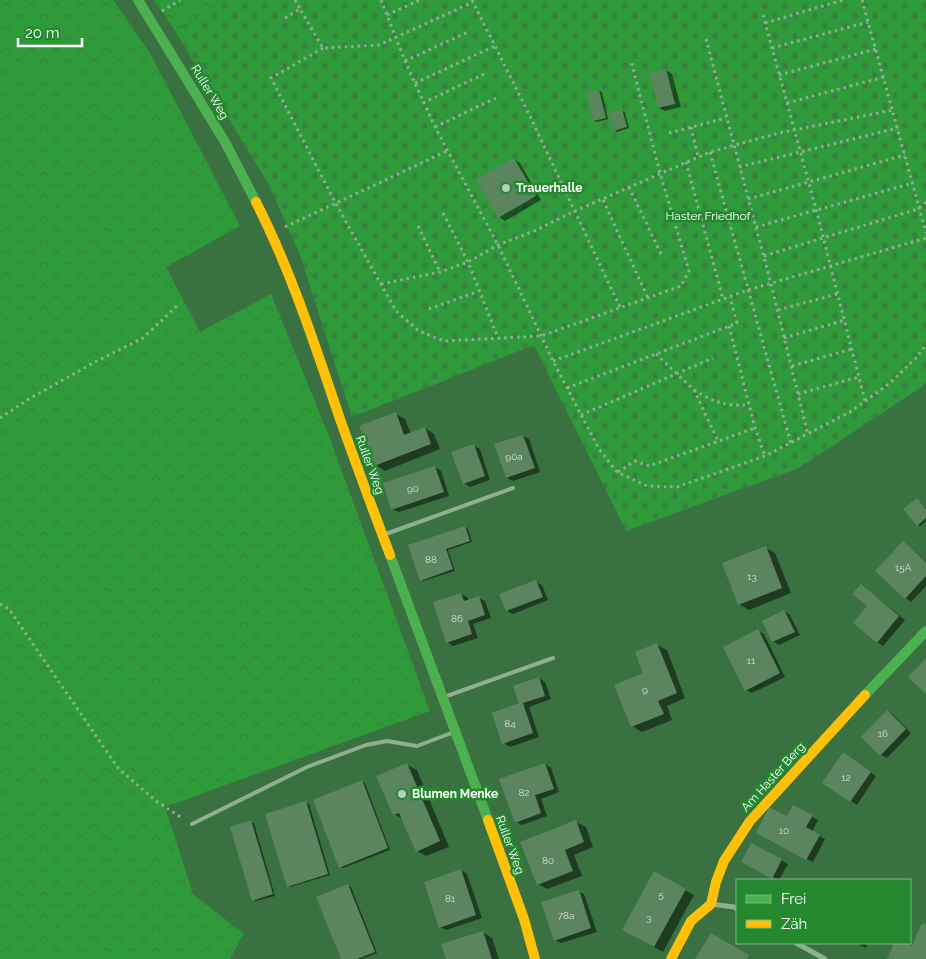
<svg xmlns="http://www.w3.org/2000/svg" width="926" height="959" font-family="Raleway,sans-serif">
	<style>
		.forest { fill: url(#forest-crowns) }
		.cemetery { fill: url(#cemetery-stones) }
		.shadow { fill: #0007 }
		.building { fill: #5b855f }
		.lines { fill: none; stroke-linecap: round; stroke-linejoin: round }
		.path { stroke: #8eb091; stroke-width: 3; stroke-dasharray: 2.5 4; stroke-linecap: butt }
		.lane { stroke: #8eb091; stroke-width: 4 }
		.street { stroke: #8eb091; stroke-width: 5 }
		.fast { stroke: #4caf50; stroke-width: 10 }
		.slow { stroke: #ffc107; stroke-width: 10 }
		.poi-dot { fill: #bacdbc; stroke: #23882e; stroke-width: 2 }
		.labels { text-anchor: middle; stroke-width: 5; stroke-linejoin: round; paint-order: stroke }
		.number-label { font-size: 10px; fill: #d6e0d7 }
		.street-label { font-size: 12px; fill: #fff; stroke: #23882e }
		.poi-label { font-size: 12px; font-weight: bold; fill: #fff; stroke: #23882e; text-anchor: start }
		.park-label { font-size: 12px; fill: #fdfffd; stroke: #23882e }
	</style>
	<defs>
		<pattern id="forest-crowns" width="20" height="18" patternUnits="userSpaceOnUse" patternTransform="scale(1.25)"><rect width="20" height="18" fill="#2f9a39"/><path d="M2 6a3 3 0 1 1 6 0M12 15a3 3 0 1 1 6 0" fill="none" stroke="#397f40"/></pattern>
		<pattern id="cemetery-stones" width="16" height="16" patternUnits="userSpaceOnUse" patternTransform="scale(1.25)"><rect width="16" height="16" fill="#2f9a39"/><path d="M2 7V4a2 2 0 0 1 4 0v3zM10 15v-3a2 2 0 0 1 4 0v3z" fill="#397f40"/></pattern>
	</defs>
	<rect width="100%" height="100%" fill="#3a7140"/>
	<path class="forest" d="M 0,0 L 113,0 L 150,53 L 240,226 L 166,267 L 200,332 L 271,294 L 327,431 L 430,711 L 165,807 L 193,894 L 244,934 L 230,959 L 0,959 Z
		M 154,0 L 224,0 L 175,31 Z"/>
	<path class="cemetery" d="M 224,0 L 926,0 L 926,384 L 799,468 L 626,531 L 534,345 L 352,417 L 300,255 L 269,185 L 175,31 Z"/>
	<path class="shadow" d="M 666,70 L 672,74 L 681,107 L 665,111 L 659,108 Z
		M 599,91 L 602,92 L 608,119 L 597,122 L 594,121 Z
		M 622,111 L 625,112 L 629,128 L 617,132 L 614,130 Z
		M 514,159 L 520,163 L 541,200 L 505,221 L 499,217 Z
		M 396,414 L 405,419 L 411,434 L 425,428 L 434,434 L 440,449 L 385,471 L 375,465 Z
		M 523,436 L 529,439 L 540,472 L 513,481 L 507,478 Z
		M 474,446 L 480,449 L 490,480 L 470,487 L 464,483 Z
		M 435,467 L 441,471 L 449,496 L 399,512 L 392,509 Z
		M 917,499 L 926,508 L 926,521 L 920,526 L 917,525 Z
		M 465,527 L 468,529 L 472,542 L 448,550 L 455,571 L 423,581 L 421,580 L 410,546 Z
		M 904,543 L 926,561 L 926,586 L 911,602 L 905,598 Z
		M 766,548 L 775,553 L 791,593 L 749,610 L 739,604 Z
		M 536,582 L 542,585 L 548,600 L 513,614 L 507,611 Z
		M 861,585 L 905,620 L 883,646 L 877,642 L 869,606 Z
		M 461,594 L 467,597 L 469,601 L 479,598 L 485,601 L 491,618 L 473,624 L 478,638 L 453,646 L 447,642 Z
		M 784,611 L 790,615 L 800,635 L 779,645 L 773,641 L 764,621 Z
		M 758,631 L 764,634 L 785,677 L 752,693 L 746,690 Z
		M 657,645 L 667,650 L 685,698 L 667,706 L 672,720 L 642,732 L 632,726 L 645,674 Z
		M 539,678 L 545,682 L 551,699 L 529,707 L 539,737 L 510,747 L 504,743 L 520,704 Z
		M 887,711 L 893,715 L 911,733 L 887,758 L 881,755 Z
		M 849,758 L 876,776 L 857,805 L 824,783 Z
		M 545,764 L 551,768 L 559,792 L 541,799 L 547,816 L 522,825 L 516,822 Z
		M 407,765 L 417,770 L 449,847 L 426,856 L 417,851 L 404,820 L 394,814 Z
		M 362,782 L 365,783 L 390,850 L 343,868 L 340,867 Z
		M 306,803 L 309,804 L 330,875 L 290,887 L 288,886 Z
		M 793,806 L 818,820 L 812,832 L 825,839 L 813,862 L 757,832 L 787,818 Z
		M 251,822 L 254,823 L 275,896 L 256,901 L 253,900 Z
		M 576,822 L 586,827 L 593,847 L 574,855 L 582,876 L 547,889 L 538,884 Z
		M 751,844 L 788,864 L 779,880 L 742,861 Z
		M 461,870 L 467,874 L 482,918 L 446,930 L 440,927 Z
		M 654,873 L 694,895 L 663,952 L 623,930 Z
		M 348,886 L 351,887 L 377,953 L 362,959 L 342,959 Z
		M 578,891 L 584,894 L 597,932 L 561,943 L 555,940 Z
		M 482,932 L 492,938 L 499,959 L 447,959 Z
		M 856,943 L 868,943 L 866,948 Z"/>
	<path class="building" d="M 666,69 L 675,104 L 658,108 L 649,73 Z
		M 599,90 L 606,118 L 593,121 L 586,93 Z
		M 622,109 L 627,127 L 613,131 L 608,113 Z
		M 514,158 L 536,196 L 498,218 L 476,179 Z
		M 396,412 L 404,435 L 425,427 L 431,444 L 374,466 L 359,426 Z
		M 523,435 L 535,468 L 506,478 L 494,444 Z
		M 474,444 L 485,476 L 463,484 L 451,452 Z
		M 435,466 L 444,492 L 391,510 L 383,483 Z
		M 917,498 L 926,509 L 926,518 L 917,526 L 903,509 Z
		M 465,526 L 470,541 L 446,549 L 453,569 L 420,581 L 408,545 Z
		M 903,541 L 926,562 L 926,576 L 905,599 L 875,571 Z
		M 766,546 L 782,588 L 738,605 L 722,563 Z
		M 536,580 L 543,597 L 506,611 L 499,594 Z
		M 861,584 L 899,616 L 877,643 L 853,623 L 867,606 L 852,594 Z
		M 461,593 L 464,601 L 479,596 L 485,615 L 468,621 L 472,634 L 446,643 L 433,602 Z
		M 784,610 L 795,632 L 772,642 L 762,621 Z
		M 758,629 L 780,673 L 745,691 L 723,647 Z
		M 657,643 L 677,693 L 658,701 L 664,714 L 631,727 L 614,685 L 643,673 L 635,652 Z
		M 926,658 L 926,694 L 908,677 Z
		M 539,677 L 545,696 L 523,703 L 533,733 L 502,744 L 492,713 L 519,703 L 513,686 Z
		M 887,710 L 906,729 L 880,756 L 861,737 Z
		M 843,752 L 871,772 L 850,802 L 822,783 Z
		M 407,763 L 440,841 L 416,852 L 399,813 L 393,815 L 376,776 Z
		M 545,763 L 554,789 L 535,795 L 541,813 L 515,823 L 499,779 Z
		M 362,780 L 388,848 L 339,868 L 313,800 Z
		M 306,801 L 328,874 L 287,887 L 265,814 Z
		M 793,805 L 813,815 L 806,827 L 820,835 L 806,860 L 756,833 L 769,807 L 787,816 Z
		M 251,820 L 273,894 L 252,901 L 230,827 Z
		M 576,820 L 584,842 L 565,850 L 573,871 L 537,885 L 520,842 Z
		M 751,843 L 782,859 L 772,879 L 741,862 Z
		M 461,869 L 476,915 L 439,928 L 424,882 Z
		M 654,871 L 686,889 L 654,947 L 622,930 Z
		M 348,884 L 375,952 L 357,959 L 341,959 L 316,897 Z
		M 579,890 L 591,928 L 554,941 L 541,902 Z
		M 922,923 L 926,925 L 926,959 L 887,959 L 894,943 L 905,943 L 912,946 Z
		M 483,931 L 492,959 L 446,959 L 441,944 Z
		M 711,933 L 749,955 L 747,959 L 695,959 Z"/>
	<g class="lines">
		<path class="path" d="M 295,0 L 300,9
			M 381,0 L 405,61 L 435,127 L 498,245 L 553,361 L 599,449 L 617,472 L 647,486 L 677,487 L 765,456 L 850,412 L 890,383 L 916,358 L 926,345
			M 472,0 L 527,110 L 620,307
			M 862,0 L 926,233
			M 162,11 L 180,0
			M 387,15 L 420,0
			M 763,15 L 816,209 L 865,401
			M 285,18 L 300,9 L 323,48 L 379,45 L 473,2
			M 765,23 L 843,0
			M 706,39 L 771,284 L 808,435
			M 323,48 L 271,78 L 336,204 L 396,311 L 419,331 L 444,341 L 541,336 L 681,286 L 689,271 L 660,173 L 631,61
			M 772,48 L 868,22
			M 405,61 L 468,32
			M 779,75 L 876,49
			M 415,83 L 495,46
			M 423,103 L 484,74
			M 787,103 L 884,77
			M 435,127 L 498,97
			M 691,127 L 698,157
			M 669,133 L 726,118
			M 710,152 L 791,444
			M 686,162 L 723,299
			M 739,167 L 898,128
			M 629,187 L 661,254
			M 748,199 L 905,155
			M 603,200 L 648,298
			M 443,213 L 468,262 L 498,338
			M 418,226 L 440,272
			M 285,227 L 447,151
			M 756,227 L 913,183
			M 764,256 L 918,209 L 926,202
			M 381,284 L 440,272 L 468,262 L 498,245 L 534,231 L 575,211 L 710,152 L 779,133 L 893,110
			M 429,309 L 479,291
			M 778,310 L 837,294
			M 729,326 L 755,428 L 765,456
			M 784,338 L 845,320
			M 656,354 L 694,390 L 718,441
			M 553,361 L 748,290 L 926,238
			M 792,366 L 852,349
			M 567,388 L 737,323 L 730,297
			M 694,390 C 716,403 724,406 749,405
			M 798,394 L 859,377
			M 581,415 L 713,358
			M 0,418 L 29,399 L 95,362 L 143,338 L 180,303
			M 618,472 L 635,461 L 649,466 L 755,428
			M 0,604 L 9,609 L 118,768 L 156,801 L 182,818"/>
		<path class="lane" d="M 383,535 L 513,488
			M 444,697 L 553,658
			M 192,824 L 307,767 L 366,745 L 387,741 L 417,746 L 454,732"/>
		<path class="street" d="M 711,904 L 734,907 L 737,909
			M 796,943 L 825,959"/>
		<path class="fast" d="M 138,0 L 225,142 L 256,202
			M 390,555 L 488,820
			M 865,695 L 926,631"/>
		<path class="slow" d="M 256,202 C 291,271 315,345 340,419 C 356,464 373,510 390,555
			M 488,820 L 524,919 L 535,959
			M 671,959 L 691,921 L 711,904 L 716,882 L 724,861 L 750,821 L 865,695"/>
	</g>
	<g class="poi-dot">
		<circle cx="506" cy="188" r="5"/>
		<circle cx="402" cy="794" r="5"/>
	</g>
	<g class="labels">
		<g class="number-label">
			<text x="514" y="460">90a</text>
			<text x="413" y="492">90</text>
			<text x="431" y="563">88</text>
			<text x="903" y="571">15A</text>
			<text x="752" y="580">13</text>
			<text x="457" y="622">86</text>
			<text x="751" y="664">11</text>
			<text x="645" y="693">9</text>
			<text x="510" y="727">84</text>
			<text x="883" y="737">16</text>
			<text x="846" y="781">12</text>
			<text x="524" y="796">82</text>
			<text x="784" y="834">10</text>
			<text x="548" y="864">80</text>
			<text x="661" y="898">5</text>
			<text x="450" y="902">81</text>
			<text x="566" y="919">78a</text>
			<text x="649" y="921">3</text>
		</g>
		<g class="street-label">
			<text transform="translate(210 92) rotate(59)" y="4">Ruller Weg</text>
			<text transform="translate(370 465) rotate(70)" y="4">Ruller Weg</text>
			<text transform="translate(773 777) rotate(-48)" y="4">Am Haster Berg</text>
			<text transform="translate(510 845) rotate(70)" y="4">Ruller Weg</text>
		</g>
		<g class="poi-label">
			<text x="516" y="192">Trauerhalle</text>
			<text x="412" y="798">Blumen Menke</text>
		</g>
		<g class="park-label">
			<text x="708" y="220">Haster Friedhof</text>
		</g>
	</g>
	<rect x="736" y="879" width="175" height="65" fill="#23882e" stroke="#7bb882"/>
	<rect x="746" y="895" width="25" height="8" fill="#4caf50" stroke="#7bb882"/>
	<text x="781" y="904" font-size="15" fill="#ffffff">Frei</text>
	<rect x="746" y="920" width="25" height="8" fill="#ffc107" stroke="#7bb882"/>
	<text x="781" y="929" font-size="15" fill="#ffffff">Zäh</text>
	<path d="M18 38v8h64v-8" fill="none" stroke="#ffffff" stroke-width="2.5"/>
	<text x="25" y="38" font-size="15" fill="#ffffff" stroke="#23882e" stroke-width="4" paint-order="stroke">20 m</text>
</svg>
